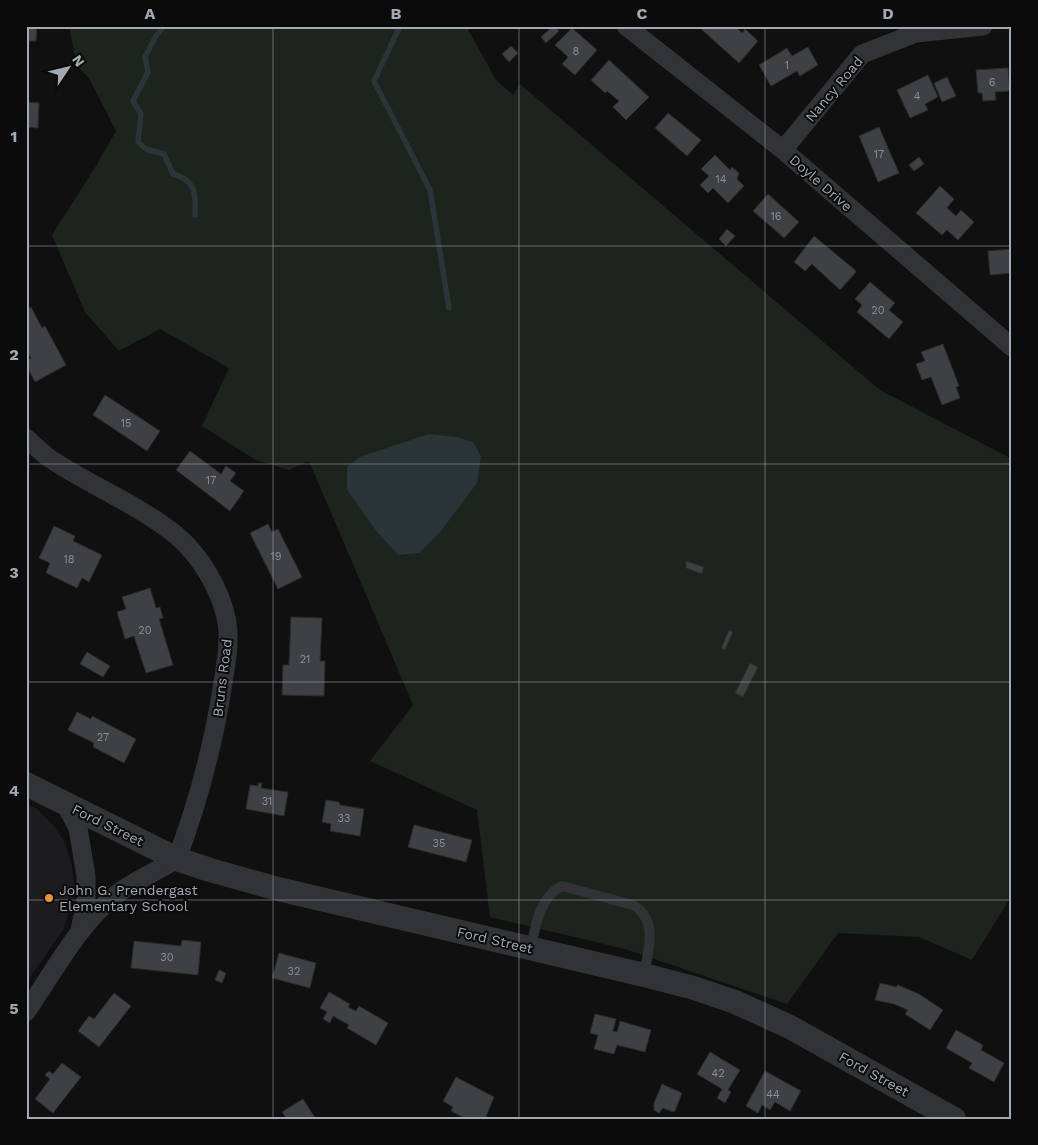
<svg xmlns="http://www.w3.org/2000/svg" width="1038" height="1145" font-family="'Work Sans',sans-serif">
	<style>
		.built { fill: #1c1c1e }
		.green { fill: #1d241d }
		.water { fill: #2a3439 }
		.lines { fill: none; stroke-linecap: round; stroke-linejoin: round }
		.stream { stroke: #2a3439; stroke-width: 5.5 }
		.building { fill: #3f4044; stroke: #2a2b2d }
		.service { stroke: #313336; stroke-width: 10 }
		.minor { stroke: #313336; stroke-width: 19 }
		.tertiary { stroke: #313336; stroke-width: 24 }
		.grid { fill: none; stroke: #a2a9b2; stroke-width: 1; stroke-opacity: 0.55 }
		.poi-dot { fill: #ea9230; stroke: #0b0b0c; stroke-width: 2 }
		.labels { text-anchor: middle; stroke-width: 4; stroke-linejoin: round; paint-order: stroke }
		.number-label { font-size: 11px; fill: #898f96 }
		.street-label { font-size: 14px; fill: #a2a9b2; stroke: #0b0b0c }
		.poi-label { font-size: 14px; fill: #a2a9b2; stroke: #0b0b0c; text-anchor: start }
		.neatline { fill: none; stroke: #a2a9b2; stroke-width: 2 }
		.grid-label { font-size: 16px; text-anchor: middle; font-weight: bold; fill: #a2a9b2 }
	</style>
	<rect width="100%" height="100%" fill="#101011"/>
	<path class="built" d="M 26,803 L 37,809 L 54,826 L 64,841 L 72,865 L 74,887 L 70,909 L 63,930 L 26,983 Z"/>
	<path class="green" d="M 69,26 L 466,26 L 496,80 L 513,95 L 520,84 L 880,390 L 1012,459 L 1012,895 L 972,960 L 919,937 L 838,933 L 787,1004 L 625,949 L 490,917 L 477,810 L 370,761 L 413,705 L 309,461 L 289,470 L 256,460 L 202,426 L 229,368 L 160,329 L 119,351 L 85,312 L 52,235 L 96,166 L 116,131 L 89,78 L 77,66 Z"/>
	<path class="water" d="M 429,434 L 456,437 L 473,442 L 481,456 L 477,483 L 441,531 L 419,553 L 398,555 L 378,533 L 347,490 L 347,467 L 360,457 Z"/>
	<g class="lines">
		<path class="stream" d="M 164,26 L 156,36 L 145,57 L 148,72 L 133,101 L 141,114 L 138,142 L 146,149 L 164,154 L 173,174 C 196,180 196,195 195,215
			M 400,26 L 374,81 L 430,190 L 449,308"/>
	</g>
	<path class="building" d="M 26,26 L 37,26 L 36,41 L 26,41 Z
		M 553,26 L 555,26 L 559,31 L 546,43 L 541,37 Z
		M 701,26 L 735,26 L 742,33 L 745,29 L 758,41 L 739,63 L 700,28 Z
		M 572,28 L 597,50 L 575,75 L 562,64 L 568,57 L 555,45 Z
		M 511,46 L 518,53 L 509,62 L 502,54 Z
		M 808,47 L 818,65 L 800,76 L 797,71 L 771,86 L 759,65 L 787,48 L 792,56 Z
		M 609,60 L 649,97 L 626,120 L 613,107 L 619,101 L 607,91 L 605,93 L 591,80 Z
		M 1008,68 L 1010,91 L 995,92 L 996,100 L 983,101 L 982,93 L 978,93 L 976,70 Z
		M 928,75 L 938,97 L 925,104 L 928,110 L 910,118 L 897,90 Z
		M 947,77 L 956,96 L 942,102 L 934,83 Z
		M 26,102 L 39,103 L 38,128 L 26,127 Z
		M 668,113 L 701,140 L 687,156 L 655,128 Z
		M 879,127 L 899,173 L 878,182 L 859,136 Z
		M 715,155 L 730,170 L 732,167 L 739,173 L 737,179 L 744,186 L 728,203 L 713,188 L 708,193 L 700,185 L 709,176 L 701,169 Z
		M 919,157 L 924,164 L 914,171 L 909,165 Z
		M 940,186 L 954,199 L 947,208 L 956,216 L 961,210 L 974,222 L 958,240 L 947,230 L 942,235 L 916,213 Z
		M 768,194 L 799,222 L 784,238 L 753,211 Z
		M 727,229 L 735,236 L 726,246 L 719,239 Z
		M 814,236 L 855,270 L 856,272 L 840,290 L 812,264 L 805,271 L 794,262 Z
		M 1012,249 L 1012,273 L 990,275 L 988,251 Z
		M 870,282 L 895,303 L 889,310 L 903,322 L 889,339 L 857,312 L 862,305 L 855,299 Z
		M 31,307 L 42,328 L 45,326 L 66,365 L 35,382 L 26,365 L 26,360 L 31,358 L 26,350 L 26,310 Z
		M 943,344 L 959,386 L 956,387 L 960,398 L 942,405 L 931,377 L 922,380 L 916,364 L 925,361 L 921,352 Z
		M 105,395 L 160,431 L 147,451 L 93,415 Z
		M 190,451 L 221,474 L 226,466 L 236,473 L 230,481 L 244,491 L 230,511 L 176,470 Z
		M 268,524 L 272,532 L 278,529 L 302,577 L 278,589 L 250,533 Z
		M 54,526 L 75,536 L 73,541 L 102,555 L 89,582 L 82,578 L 77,588 L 46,573 L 50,563 L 39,558 Z
		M 686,561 L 704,567 L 702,574 L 686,568 Z
		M 150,588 L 156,608 L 160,607 L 163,618 L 159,619 L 173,665 L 146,673 L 134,636 L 125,639 L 117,612 L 126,609 L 122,597 Z
		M 291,617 L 322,618 L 320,661 L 325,661 L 324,696 L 282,695 L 283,665 L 289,665 Z
		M 729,630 L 733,632 L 725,650 L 722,649 L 722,646 Z
		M 87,652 L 110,666 L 103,677 L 80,664 Z
		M 750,663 L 758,667 L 743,697 L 735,693 Z
		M 77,712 L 91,719 L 92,716 L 136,739 L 124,763 L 93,747 L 94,743 L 68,730 Z
		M 258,783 L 262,783 L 261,788 L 288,792 L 284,816 L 246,809 L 250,785 L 258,786 Z
		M 326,800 L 339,802 L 340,805 L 364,809 L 360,836 L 330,831 L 331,824 L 322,822 Z
		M 414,825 L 472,840 L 466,862 L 408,847 Z
		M 182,940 L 201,942 L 198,975 L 131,968 L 134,941 L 181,946 Z
		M 279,953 L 316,963 L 310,988 L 272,978 Z
		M 219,970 L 226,973 L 222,983 L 215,980 Z
		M 880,983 L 896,987 L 898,985 L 919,994 L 943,1010 L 930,1030 L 905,1014 L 908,1010 L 894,1004 L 875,1000 Z
		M 329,992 L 350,1004 L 348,1007 L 356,1011 L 359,1006 L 388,1023 L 376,1045 L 347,1028 L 349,1025 L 333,1016 L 330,1023 L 323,1019 L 327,1012 L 320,1008 Z
		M 114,993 L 131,1006 L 99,1047 L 78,1031 L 89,1016 L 94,1019 Z
		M 595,1014 L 616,1019 L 613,1031 L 617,1032 L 620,1021 L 651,1030 L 645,1052 L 617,1045 L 614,1054 L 594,1049 L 598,1035 L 590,1033 Z
		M 956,1030 L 983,1045 L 981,1050 L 1004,1063 L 994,1082 L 969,1068 L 972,1063 L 946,1048 Z
		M 710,1052 L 740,1070 L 728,1090 L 731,1092 L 725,1103 L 717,1098 L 722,1089 L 697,1074 Z
		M 62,1063 L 81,1077 L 53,1113 L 35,1099 L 50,1079 L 45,1075 L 49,1071 L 53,1074 Z
		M 765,1071 L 801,1091 L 790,1111 L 775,1102 L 770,1110 L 762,1105 L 758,1113 L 746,1106 Z
		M 456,1077 L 494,1097 L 485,1119 L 466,1119 L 451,1111 L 453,1107 L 443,1101 Z
		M 662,1084 L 682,1093 L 675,1111 L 673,1112 L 663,1108 L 659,1113 L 654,1110 L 654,1103 Z
		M 303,1099 L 316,1119 L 287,1119 L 282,1112 Z"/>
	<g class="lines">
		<path class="service" d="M 531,948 C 535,927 540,896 562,886 L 633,905 C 659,920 648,950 644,975"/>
		<path class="minor" d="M 626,26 L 783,150 L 1012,347
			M 783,150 L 862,54 L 916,33 L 983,26
			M 26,438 C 34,445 41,452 49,458 C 89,485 139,505 176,535 C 201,556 221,590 227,622 C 230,642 226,663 223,683 C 214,742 198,802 177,859 C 158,871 135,880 117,894 C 78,924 54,972 26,1012
			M 66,805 L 78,828 L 86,876 L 86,902 L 80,930"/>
		<path class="tertiary" d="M 26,784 L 177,859 L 210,870 L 278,889 L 644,975 L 694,988 L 735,1002 L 790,1027 L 954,1119"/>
	</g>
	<path class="grid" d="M 273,26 L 273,1119M 519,26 L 519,1119M 765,26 L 765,1119M 26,246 L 1012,246M 26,464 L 1012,464M 26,682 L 1012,682M 26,900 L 1012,900"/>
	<circle class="poi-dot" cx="49" cy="898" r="5"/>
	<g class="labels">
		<g class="number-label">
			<text x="576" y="55">8</text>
			<text x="787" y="69">1</text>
			<text x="992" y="86">6</text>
			<text x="917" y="100">4</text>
			<text x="879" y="158">17</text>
			<text x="721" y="183">14</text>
			<text x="776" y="220">16</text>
			<text x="878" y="314">20</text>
			<text x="126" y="427">15</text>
			<text x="211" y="484">17</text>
			<text x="276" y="560">19</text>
			<text x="69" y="563">18</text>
			<text x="145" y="634">20</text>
			<text x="305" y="663">21</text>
			<text x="103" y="741">27</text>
			<text x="267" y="805">31</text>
			<text x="344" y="822">33</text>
			<text x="439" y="847">35</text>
			<text x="167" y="961">30</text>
			<text x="294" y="975">32</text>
			<text x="718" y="1077">42</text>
			<text x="773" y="1098">44</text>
		</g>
		<g class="street-label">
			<text transform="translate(834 89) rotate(-50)" y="5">Nancy Road</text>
			<text transform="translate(821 183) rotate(41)" y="5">Doyle Drive</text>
			<text transform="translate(222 678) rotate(-83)" y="5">Bruns Road</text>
			<text transform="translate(108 825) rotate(26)" y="5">Ford Street</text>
			<text transform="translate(495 940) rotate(13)" y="5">Ford Street</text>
			<text transform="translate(874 1074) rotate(29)" y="5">Ford Street</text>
		</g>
		<g class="poi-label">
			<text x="59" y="895">John G. Prendergast<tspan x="59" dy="16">Elementary School</tspan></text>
		</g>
	</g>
	<rect width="1038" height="1145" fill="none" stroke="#0b0b0c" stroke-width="55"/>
	<g transform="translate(68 68) rotate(55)" stroke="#0b0b0c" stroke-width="4" paint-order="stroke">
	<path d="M0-4L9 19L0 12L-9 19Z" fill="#a2a9b2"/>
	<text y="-8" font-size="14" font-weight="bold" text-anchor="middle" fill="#a2a9b2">N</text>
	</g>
	<rect x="28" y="28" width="982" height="1090" class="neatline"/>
	<g class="grid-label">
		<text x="150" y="19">A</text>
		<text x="396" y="19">B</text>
		<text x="642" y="19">C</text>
		<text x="888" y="19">D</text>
		<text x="14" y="142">1</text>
		<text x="14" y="360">2</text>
		<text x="14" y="578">3</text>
		<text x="14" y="796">4</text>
		<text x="14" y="1014">5</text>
	</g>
</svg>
